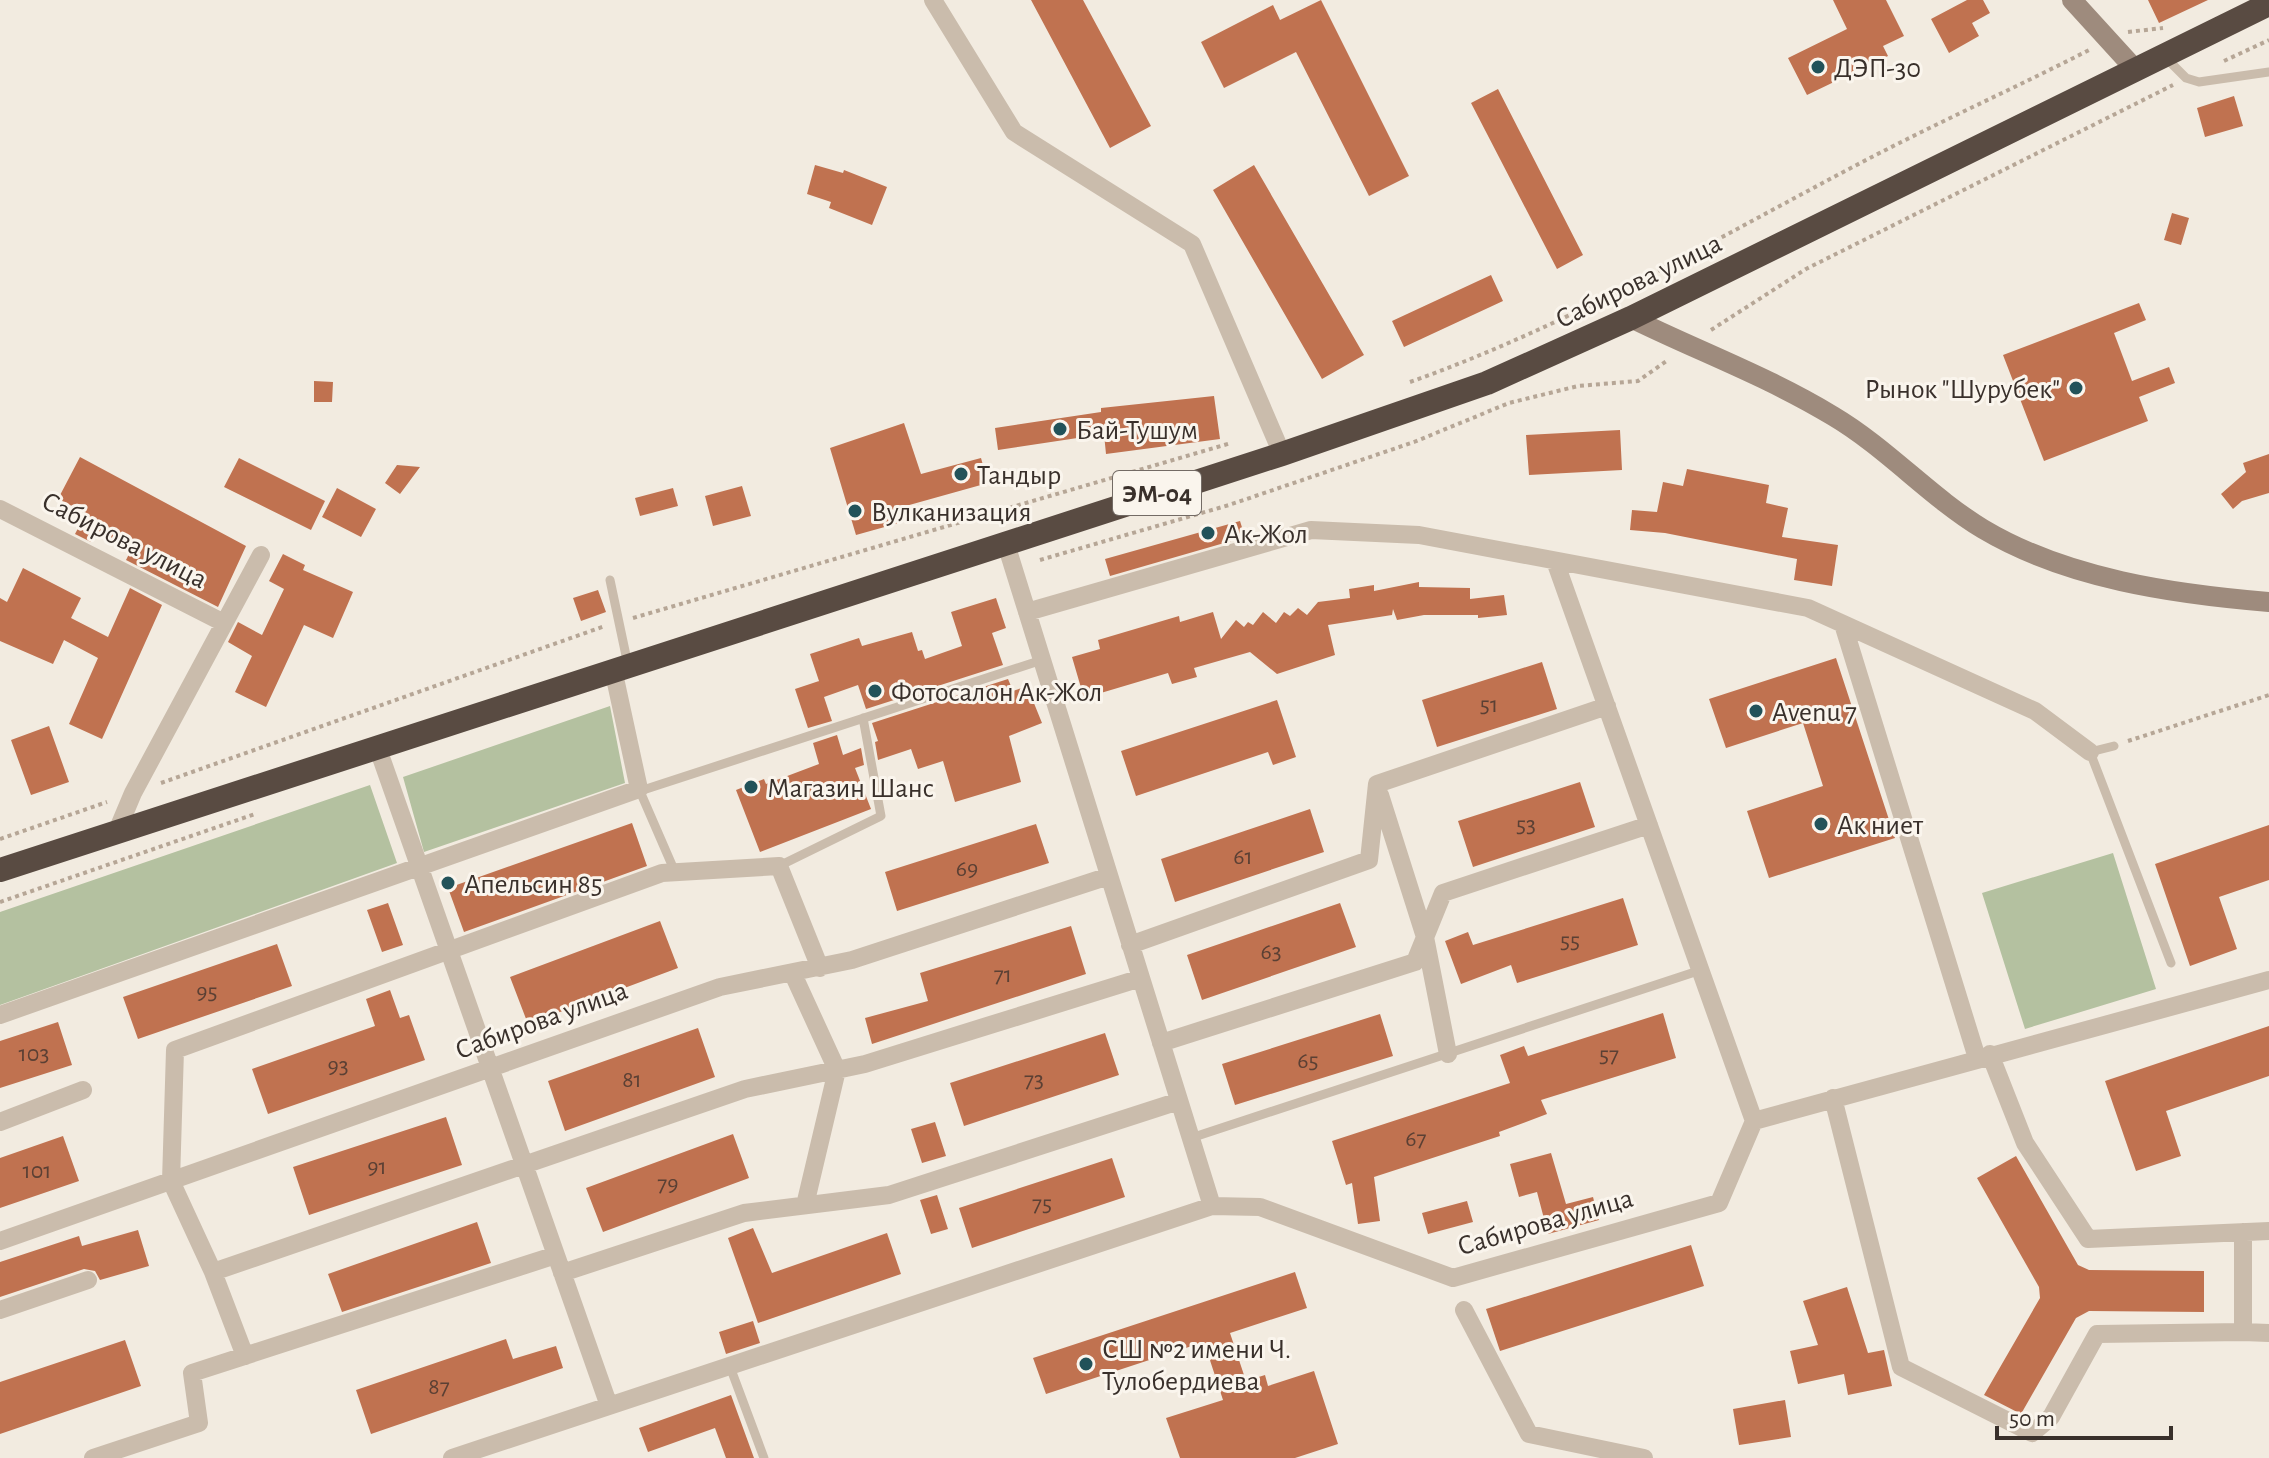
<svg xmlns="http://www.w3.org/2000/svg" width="2269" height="1458" font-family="'Alegreya Sans',sans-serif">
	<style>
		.green { fill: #b4c1a0 }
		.building { fill: #c07250 }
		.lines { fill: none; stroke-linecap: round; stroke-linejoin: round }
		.path { stroke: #b6a696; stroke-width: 4; stroke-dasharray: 4 4; stroke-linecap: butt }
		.lane { stroke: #cabcac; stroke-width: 9 }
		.street { stroke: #cabcac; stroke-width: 18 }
		.secondary { stroke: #9e8b7d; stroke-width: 20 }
		.highway { stroke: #594b42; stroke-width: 24 }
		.poi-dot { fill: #225259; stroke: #faf5ed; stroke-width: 3 }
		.labels { text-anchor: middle; stroke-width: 6; stroke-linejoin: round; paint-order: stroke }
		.number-label { font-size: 24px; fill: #5b4034 }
		.shield { fill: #faf5ed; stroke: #736b65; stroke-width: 2 }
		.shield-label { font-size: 26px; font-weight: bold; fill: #39302b }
		.poi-label { font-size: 28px; fill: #39302b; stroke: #faf5ed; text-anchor: start }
		.street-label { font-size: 28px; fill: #39302b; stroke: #faf5ed }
	</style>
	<rect width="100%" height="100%" fill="#f2ebe0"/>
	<path class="green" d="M 610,706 L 625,783 L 424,852 L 403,777 Z
		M 370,785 L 397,863 L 0,1005 L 0,912 Z
		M 2113,853 L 2156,989 L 2025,1029 L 1982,893 Z"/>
	<path class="building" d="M 1031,0 L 1083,0 L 1151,126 L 1110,148 Z
		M 1321,0 L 1409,176 L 1369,196 L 1296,52 L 1224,88 L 1201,42 L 1273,5 L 1280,20 Z
		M 1833,0 L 1886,0 L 1904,36 L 1883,46 L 1888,56 L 1807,95 L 1788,58 L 1847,29 Z
		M 1967,0 L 1983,0 L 1990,13 L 1972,23 L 1979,36 L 1949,53 L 1931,19 Z
		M 2148,0 L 2208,0 L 2159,23 Z
		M 1498,89 L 1583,255 L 1557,269 L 1471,103 Z
		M 2234,96 L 2243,126 L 2205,137 L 2197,108 Z
		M 815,165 L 843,173 L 844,170 L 887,187 L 872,225 L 829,208 L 831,202 L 807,194 Z
		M 1254,165 L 1364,355 L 1322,379 L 1213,190 Z
		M 2172,213 L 2189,218 L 2181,245 L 2164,240 Z
		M 1491,275 L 1503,301 L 1404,347 L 1392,321 Z
		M 2139,303 L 2146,320 L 2114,333 L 2132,381 L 2169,367 L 2175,383 L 2139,397 L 2148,421 L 2044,461 L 2003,355 Z
		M 314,381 L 333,382 L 332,402 L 314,402 Z
		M 1214,396 L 1220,439 L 1106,454 L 1104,434 L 998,450 L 995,428 L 1101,412 L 1101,408 Z
		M 904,423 L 921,474 L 981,458 L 988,483 L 895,509 L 899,523 L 856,535 L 830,448 Z
		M 1620,430 L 1622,470 L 1529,475 L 1526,435 Z
		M 2269,454 L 2269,493 L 2242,501 L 2233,509 L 2221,494 L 2246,472 L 2243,463 Z
		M 80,457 L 246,546 L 218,607 L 126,560 L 132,548 L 97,530 L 91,542 L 75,534 L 86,513 L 58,499 Z
		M 239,458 L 325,501 L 311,530 L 224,487 Z
		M 397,465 L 420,467 L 400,494 L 385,483 Z
		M 1687,469 L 1769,485 L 1766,503 L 1788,508 L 1782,537 L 1838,545 L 1832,586 L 1794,580 L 1797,559 L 1665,533 L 1630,530 L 1632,510 L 1657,512 L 1663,482 L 1683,486 Z
		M 742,486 L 751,516 L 713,526 L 705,496 Z
		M 337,488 L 376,509 L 361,537 L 322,517 Z
		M 673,488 L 678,506 L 640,516 L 635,498 Z
		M 1240,521 L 1245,537 L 1110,576 L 1105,559 Z
		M 283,554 L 305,565 L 303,570 L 353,592 L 333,638 L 304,625 L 266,707 L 235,692 L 252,656 L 228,642 L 238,622 L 262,635 L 284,589 L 269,581 Z
		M 23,568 L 81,598 L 71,618 L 108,637 L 130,588 L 162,605 L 102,739 L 69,724 L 98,658 L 64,640 L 53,664 L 0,641 L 0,598 L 7,602 Z
		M 1419,582 L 1419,587 L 1470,588 L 1470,599 L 1504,595 L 1507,615 L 1478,618 L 1478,615 L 1424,615 L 1397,620 L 1393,609 L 1392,615 L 1328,625 L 1335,655 L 1277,674 L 1250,652 L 1194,668 L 1197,677 L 1172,684 L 1168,673 L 1084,698 L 1072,657 L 1100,649 L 1098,640 L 1179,616 L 1180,622 L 1213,612 L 1221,639 L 1236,620 L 1244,627 L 1248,622 L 1253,625 L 1263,612 L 1276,623 L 1284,612 L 1290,616 L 1298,608 L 1307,615 L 1318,602 L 1350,598 L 1349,589 L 1374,585 L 1374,591 Z
		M 598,590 L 606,612 L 581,621 L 573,598 Z
		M 996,598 L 1006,628 L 992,633 L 1003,665 L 866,709 L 858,685 L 824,697 L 832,721 L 808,728 L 795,689 L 819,681 L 823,693 L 810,654 L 859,638 L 862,646 L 912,632 L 918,651 L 922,650 L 925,659 L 962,646 L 951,612 Z
		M 1836,658 L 1895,838 L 1769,878 L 1747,811 L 1823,786 L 1803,723 L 1726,748 L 1709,699 Z
		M 1542,662 L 1557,709 L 1437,747 L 1422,700 Z
		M 1008,679 L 1013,691 L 1027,686 L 1042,723 L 1009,736 L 1021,782 L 955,802 L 943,761 L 918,769 L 911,749 L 878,760 L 875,742 L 878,741 L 872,723 Z
		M 1277,700 L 1296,757 L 1273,765 L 1268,752 L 1136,796 L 1121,751 Z
		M 49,726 L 69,782 L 31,795 L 11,740 Z
		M 837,735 L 843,755 L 861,748 L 864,765 L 855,768 L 871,809 L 760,852 L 736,790 L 764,779 L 766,784 L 819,764 L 813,743 Z
		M 1580,782 L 1595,827 L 1473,867 L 1458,821 Z
		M 1310,809 L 1324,852 L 1175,902 L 1161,859 Z
		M 632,823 L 647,866 L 464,932 L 448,888 Z
		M 1036,824 L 1049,863 L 897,911 L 885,872 Z
		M 2269,825 L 2269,880 L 2219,897 L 2237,949 L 2190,966 L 2155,864 Z
		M 1623,898 L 1638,945 L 1517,983 L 1511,965 L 1461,984 L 1445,941 L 1468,932 L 1473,945 Z
		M 388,903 L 403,945 L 382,952 L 367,910 Z
		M 1340,903 L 1356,947 L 1202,1000 L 1187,955 Z
		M 660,921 L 678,968 L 528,1024 L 510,977 Z
		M 1071,926 L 1086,974 L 872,1044 L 865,1018 L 928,1001 L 920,973 Z
		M 277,944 L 292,986 L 138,1039 L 123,997 Z
		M 390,990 L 400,1018 L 409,1015 L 425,1060 L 268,1114 L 252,1069 L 375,1026 L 366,999 Z
		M 1663,1013 L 1676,1058 L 1541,1100 L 1547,1114 L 1499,1132 L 1500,1136 L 1374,1177 L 1380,1221 L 1358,1224 L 1352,1183 L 1346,1185 L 1332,1141 L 1510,1083 L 1500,1055 L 1524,1046 L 1528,1056 Z
		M 1380,1014 L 1393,1056 L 1235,1105 L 1222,1064 Z
		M 58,1022 L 72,1065 L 0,1088 L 0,1041 Z
		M 2269,1026 L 2269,1076 L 2166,1111 L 2181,1156 L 2136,1171 L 2105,1081 Z
		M 698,1028 L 715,1077 L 565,1131 L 548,1081 Z
		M 1105,1033 L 1119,1075 L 964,1126 L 950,1083 Z
		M 446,1117 L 462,1165 L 309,1215 L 293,1167 Z
		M 935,1122 L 946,1156 L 922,1163 L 911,1129 Z
		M 733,1134 L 749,1178 L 603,1232 L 586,1188 Z
		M 63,1136 L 79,1181 L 0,1208 L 0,1158 Z
		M 1551,1153 L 1566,1204 L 1593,1197 L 1599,1220 L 1548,1234 L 1537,1192 L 1519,1197 L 1510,1164 Z
		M 2016,1156 L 2078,1265 L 2089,1270 L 2204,1271 L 2204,1312 L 2089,1311 L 2076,1318 L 2021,1414 L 1984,1395 L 2040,1298 L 2039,1287 L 1977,1178 Z
		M 1112,1158 L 1125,1197 L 972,1248 L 959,1208 Z
		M 937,1195 L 948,1229 L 931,1234 L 920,1200 Z
		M 1467,1201 L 1473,1222 L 1428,1234 L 1422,1213 Z
		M 477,1222 L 491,1263 L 342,1312 L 328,1274 Z
		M 753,1228 L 772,1273 L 887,1233 L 901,1274 L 758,1323 L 728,1238 Z
		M 138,1230 L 149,1266 L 100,1280 L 95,1271 L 84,1269 L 0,1297 L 0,1262 L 79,1236 L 82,1246 Z
		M 1691,1245 L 1704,1286 L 1500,1351 L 1486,1309 Z
		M 1295,1272 L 1307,1308 L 1230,1333 L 1246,1381 L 1265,1375 L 1268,1386 L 1314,1371 L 1338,1444 L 1295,1458 L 1180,1458 L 1166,1418 L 1223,1400 L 1204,1342 L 1046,1394 L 1033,1358 Z
		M 1847,1287 L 1868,1353 L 1884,1350 L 1892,1386 L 1848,1395 L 1844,1374 L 1798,1384 L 1790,1351 L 1818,1345 L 1803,1301 Z
		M 753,1321 L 760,1343 L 726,1354 L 719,1332 Z
		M 506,1339 L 513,1359 L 556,1346 L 563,1368 L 371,1434 L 356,1390 Z
		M 125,1340 L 141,1386 L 0,1434 L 0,1382 Z
		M 731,1395 L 754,1458 L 726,1458 L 715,1428 L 648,1452 L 639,1428 Z
		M 1785,1400 L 1791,1437 L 1739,1445 L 1733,1409 Z"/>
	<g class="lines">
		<path class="path" d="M 2128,32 L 2163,28
			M 2224,61 L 2269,40
			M 1711,330 L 1806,269 L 2173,85
			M 1410,382 C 1571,325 1717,238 1868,159 C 1941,121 2017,87 2091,49
			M 1040,560 L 1229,505 L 1414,442 L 1509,403 L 1578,386 L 1638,381 L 1668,360
			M 633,618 L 1231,443
			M 2128,741 L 2269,695
			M 161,783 L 605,626
			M 0,839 L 107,802
			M 0,902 L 255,814"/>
		<path class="lane" d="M 2166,58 L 2186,78 L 2199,82 L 2269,72
			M 610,580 L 628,665
			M 2114,746 L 2090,752 L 2171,963
			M 639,789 L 675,872
			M 640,791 L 1042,660
			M 779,866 L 881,816 L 863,718
			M 1191,1138 L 1701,970
			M 729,1364 L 764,1458"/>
		<path class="street" d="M 933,0 L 1014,132 L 1192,244 L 1282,454
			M 0,509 L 224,623
			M 1005,541 L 1212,1206
			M 1555,561 L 1754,1121
			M 1027,612 L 1311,530 L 1419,535 L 1808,608 L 2035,711 L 2090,752
			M 1843,624 L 1977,1058
			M 377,746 L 608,1403
			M 1380,795 L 1425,937 L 1448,1054
			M 117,831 L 133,793 L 261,555
			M 1130,945 L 1369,860 L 1377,784 L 1607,706
			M 793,974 L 837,1070 L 805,1205
			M 0,1015 L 639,789 L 613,669
			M 1161,1043 L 1415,962 L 1443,893 L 1649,825
			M 1990,1054 L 2025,1143 L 2088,1239 L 2269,1231
			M 1833,1098 L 1901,1367 L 2032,1433 L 2051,1417 L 2097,1334 L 2243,1332 L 2243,1232
			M 0,1122 L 83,1090
			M 0,1241 L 720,987 L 852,960 L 1109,876
			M 213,1272 L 745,1089 L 865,1064 L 1141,978
			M 562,1273 L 744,1213 L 889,1195 L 1179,1101
			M 0,1310 L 88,1280
			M 1464,1310 L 1529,1434 L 1644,1458
			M 2243,1332 L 2269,1333
			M 245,1356 L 213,1272 L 171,1181 L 175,1050 L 662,873 L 779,866 L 820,968
			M 93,1458 L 199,1423 L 192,1373 L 556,1255
			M 452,1458 L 1212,1206 L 1260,1207 L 1453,1278 L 1719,1203 L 1754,1121 L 2269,980"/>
		<path class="secondary" d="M 2072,0 L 2134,68
			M 1631,318 C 1698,351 1769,377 1833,416 C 1887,448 1930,497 1983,529 C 2067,579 2173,594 2269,602"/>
		<path class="highway" d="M 0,870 L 1282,454 L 1487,383 L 1631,318 L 2269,4"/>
	</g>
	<g class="poi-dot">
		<circle cx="1818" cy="67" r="8"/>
		<circle cx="2076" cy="388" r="8"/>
		<circle cx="1060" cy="429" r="8"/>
		<circle cx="961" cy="474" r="8"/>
		<circle cx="855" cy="511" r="8"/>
		<circle cx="1208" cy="533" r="8"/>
		<circle cx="875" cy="691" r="8"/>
		<circle cx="1756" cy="711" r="8"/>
		<circle cx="751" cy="787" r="8"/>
		<circle cx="1821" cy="824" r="8"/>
		<circle cx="448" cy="883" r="8"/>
		<circle cx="1086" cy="1364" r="8"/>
	</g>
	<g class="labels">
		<g class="number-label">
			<text x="1489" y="712">51</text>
			<text x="1526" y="832">53</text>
			<text x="1243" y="864">61</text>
			<text x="967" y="876">69</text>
			<text x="1570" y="948">55</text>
			<text x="1271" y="959">63</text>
			<text x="1003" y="982">71</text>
			<text x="207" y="999">95</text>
			<text x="34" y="1061">103</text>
			<text x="1609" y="1062">57</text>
			<text x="1308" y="1068">65</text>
			<text x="338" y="1073">93</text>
			<text x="632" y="1087">81</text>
			<text x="1034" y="1087">73</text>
			<text x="1416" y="1146">67</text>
			<text x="377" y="1174">91</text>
			<text x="37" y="1178">101</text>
			<text x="668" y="1191">79</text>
			<text x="1042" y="1211">75</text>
			<text x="439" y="1394">87</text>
		</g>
		<rect class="shield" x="1113" y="471" width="88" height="44" rx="6"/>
		<g class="shield-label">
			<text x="1157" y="502">ЭМ-04</text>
		</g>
		<g class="poi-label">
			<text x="1834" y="77">ДЭП-30</text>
			<text x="2060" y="398" text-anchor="end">Рынок "Шурубек"</text>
			<text x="1076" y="439">Бай-Тушум</text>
			<text x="977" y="484">Тандыр</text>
			<text x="871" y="521">Вулканизация</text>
			<text x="1224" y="543">Ак-Жол</text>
			<text x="891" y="701">Фотосалон Ак-Жол</text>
			<text x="1772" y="721">Avenu 7</text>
			<text x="767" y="797">Магазин Шанс</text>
			<text x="1837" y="834">Ак ниет</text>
			<text x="464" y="893">Апельсин 85</text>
			<text x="1102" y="1358">СШ №2 имени Ч.<tspan x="1102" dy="32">Тулобердиева</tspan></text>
		</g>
		<g class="street-label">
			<text transform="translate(1638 280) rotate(-26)" y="10">Сабирова улица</text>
			<text transform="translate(125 539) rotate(27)" y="10">Сабирова улица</text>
			<text transform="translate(541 1019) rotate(-20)" y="10">Сабирова улица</text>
			<text transform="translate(1545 1221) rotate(-16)" y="10">Сабирова улица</text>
		</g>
	</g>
	<path d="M1997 1426v12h174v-12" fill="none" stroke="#39302b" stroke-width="4"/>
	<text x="2009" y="1426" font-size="24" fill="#39302b" stroke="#faf5ed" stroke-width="6" paint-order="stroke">50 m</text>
</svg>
